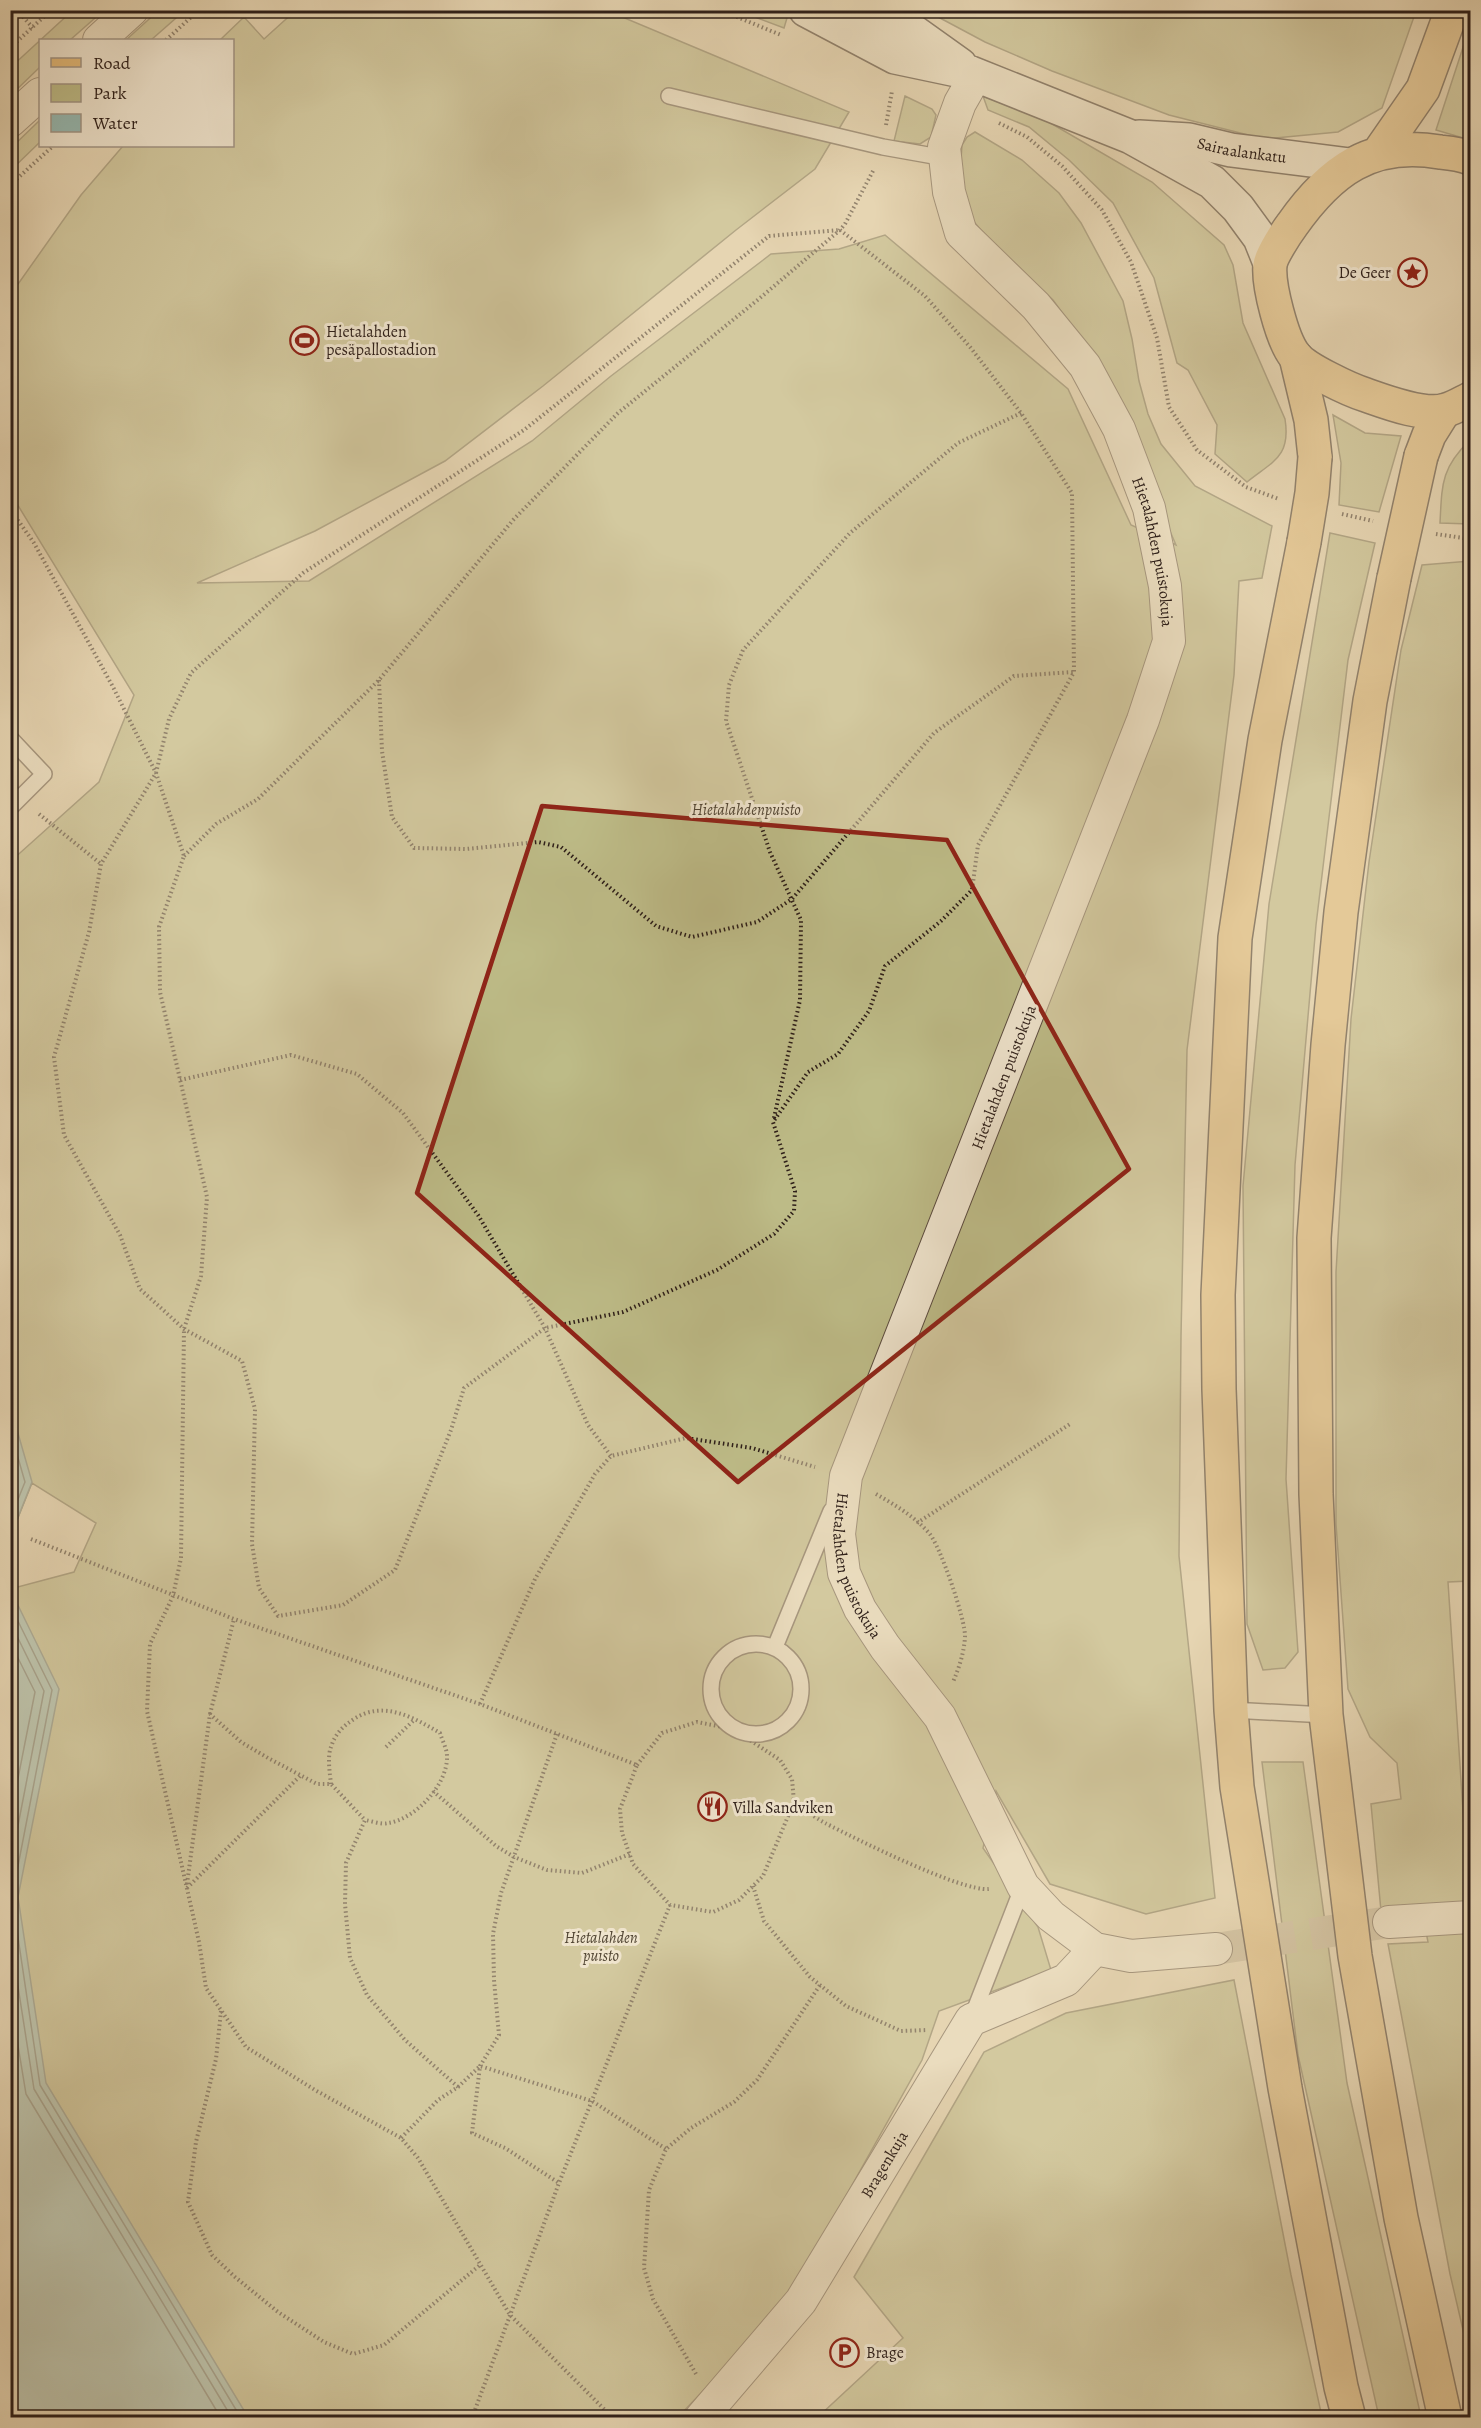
<svg xmlns="http://www.w3.org/2000/svg" width="1481" height="2428" font-family="Alegreya,serif">
	<style>
		.green { fill: #bdbb87; stroke: #766d50; stroke-width: 1.5 }
		.water { fill: #96b8b0; stroke: #6c7b74; stroke-width: 1.5 }
		.lines { fill: none; stroke-linecap: round; stroke-linejoin: round }
		.shore { stroke: #626c64; stroke-width: 1.5 }
		.street-tunnel { stroke: #c1b193; stroke-width: 32; stroke-dasharray: 32 16; stroke-linecap: butt }
		.lane-casing { stroke: #5c4c3f; stroke-width: 18 }
		.street-casing { stroke: #5c4c3f; stroke-width: 34 }
		.secondary-casing { stroke: #2e1f19; stroke-width: 36 }
		.primary-casing { stroke: #2e1f19; stroke-width: 36 }
		.highway-casing { stroke: #2e1f19; stroke-width: 36 }
		.path { stroke: #2e1f19; stroke-width: 4; stroke-dasharray: 1.5 3; stroke-linecap: butt }
		.lane { stroke: #efe4cd; stroke-width: 15 }
		.street { stroke: #efe4cd; stroke-width: 32 }
		.secondary { stroke: #efe4cd; stroke-width: 33 }
		.primary { stroke: #e3ba79; stroke-width: 33 }
		.highway { stroke: #e3ba79; stroke-width: 33 }
		.highway-bridge-casing { stroke: #2e1f19; stroke-width: 36; stroke-linecap: butt }
		.highway-bridge { stroke: #e3ba79; stroke-width: 33 }
		.marked { fill: none; stroke: #8f2418; stroke-width: 4.5; stroke-linejoin: round }
		.labels { text-anchor: middle; stroke-width: 6; stroke-linejoin: round; paint-order: stroke }
		.street-label { font-size: 16px; fill: #2e1f19; stroke: #efe4cd }
		.poi-label { font-size: 16px; fill: #2e1f19; stroke: #efe4cd; text-anchor: start }
		.park-label { font-size: 16px; font-style: italic; fill: #524634; stroke: #efe4cd }
	</style>
	<rect width="100%" height="100%" fill="#e6d5b2"/>
	<filter id="stains"><feTurbulence type="fractalNoise" baseFrequency=".00333" numOctaves="4"/><feColorMatrix values="0 0 0 0 .2 0 0 0 0 .09 0 0 0 0 .02 0 0 0 .5 -.17"/></filter>
	<radialGradient id="worn" r=".72"><stop offset=".6" stop-color="#630" stop-opacity="0"/><stop offset="1" stop-color="#630" stop-opacity=".3"/></radialGradient>
	<path class="green" d="M 925,10 L 1416,11 L 1382,108 L 1338,132 L 1264,139 L 1169,115 L 1052,71 L 985,42 Z
		M 72,11 L 103,11 L 70,40 L 40,40 L 40,67 L 11,95 L 11,67 Z
		M 158,11 L 184,11 L 151,40 L 126,40 Z
		M 295,11 L 608,11 L 849,112 L 815,169 L 736,230 L 543,386 L 445,461 L 315,531 L 197,583 L 309,581 L 532,441 L 611,376 L 771,254 L 839,249 L 885,235 L 1068,389 L 1131,525 L 1176,545 L 1095,358 L 1053,300 L 989,240 L 966,212 L 959,188 L 962,145 L 967,137 L 975,132 L 1022,160 L 1059,193 L 1081,223 L 1123,301 L 1132,339 L 1139,381 L 1148,414 L 1161,444 L 1195,486 L 1272,526 L 1262,578 L 1239,581 L 1234,675 L 1187,1050 L 1181,1336 L 1179,1556 L 1215,1898 L 1146,1914 L 1050,1884 L 996,1791 L 983,1848 L 1038,1927 L 1051,1970 L 939,2011 L 922,2060 L 785,2305 L 681,2414 L 673,2418 L 86,2417 L 11,2143 L 10,1589 L 74,1572 L 96,1523 L 32,1483 L 11,1535 L 11,861 L 99,782 L 134,695 L 11,494 L 11,294 L 81,195 L 123,146 L 232,146 L 232,40 L 220,40 L 244,17 L 264,39 Z
		M 739,11 L 768,11 L 787,18 L 784,28 Z
		M 1470,26 L 1470,140 L 1436,130 Z
		M 905,96 L 932,109 L 936,115 L 931,137 L 920,144 L 894,141 Z
		M 983,96 L 1047,121 L 1152,182 L 1224,245 L 1233,265 L 1243,323 L 1285,419 C 1291,457 1273,461 1247,482 L 1215,454 L 1217,425 L 1188,370 L 1177,363 L 1154,278 L 1113,203 L 1069,160 L 1029,127 L 988,110 Z
		M 40,120 L 40,142 L 11,170 L 11,148 Z
		M 1333,415 L 1365,433 L 1401,436 L 1379,512 L 1339,505 L 1341,463 Z
		M 1470,440 L 1470,524 L 1440,523 C 1442,484 1441,468 1470,440 Z
		M 1330,533 L 1375,543 L 1348,660 L 1316,925 L 1295,1165 L 1286,1479 L 1298,1652 L 1285,1668 L 1263,1670 L 1247,1624 L 1243,1186 L 1269,904 Z
		M 1470,561 L 1470,1581 L 1448,1582 L 1466,1857 L 1470,1857 L 1470,2360 L 1450,2274 L 1388,1944 L 1428,1942 L 1421,1906 L 1381,1911 L 1371,1804 L 1401,1799 L 1397,1763 L 1370,1737 L 1348,1689 L 1336,1524 L 1336,1272 L 1351,1019 L 1369,862 L 1401,650 L 1422,565 Z
		M 1262,1762 L 1303,1762 L 1347,2083 L 1421,2417 L 1379,2417 L 1298,2055 Z
		M 1234,1980 L 1291,2275 L 1322,2417 L 818,2417 L 903,2338 L 854,2277 L 984,2052 L 1066,2013 Z"/>
	<path class="water" d="M 11,1409 L 32,1482 L 11,1535 L 10,1535 Z
		M 11,1591 L 59,1689 L 18,1897 L 46,2083 L 248,2417 L 11,2417 Z"/>
	<g class="lines">
		<path class="shore" d="M 10,1430 L 25,1482 L 10,1519
			M 10,1605 L 52,1690 L 12,1897 L 40,2085 L 241,2418
			M 10,1622 L 44,1691 L 10,1867
			M 10,1642 L 35,1692 L 10,1819
			M 10,1935 L 34,2089 L 232,2418
			M 10,1997 L 26,2094 L 221,2418"/>
		<path class="street-tunnel" d="M 1216,1949 L 1389,1922"/>
		<defs>
			<path id="lane" d="M 669,96 L 883,147 L 945,158
				M 10,738 L 44,774 L 10,808
				M711 1689a45 45 0 1 1 90 0a45 45 0 1 1-90 0Z
				M 775,1647 L 831,1511
				M 1231,1710 L 1326,1715
				M 972,2017 L 1023,1886"/>
			<g id="street">
				<path d="M 99,40 L 132,10"/>
				<path id="s1" d="M 976,75 L 960,103 L 944,147 L 949,192 L 961,233 L 1036,306 L 1085,366 L 1119,429 L 1149,508 L 1165,586 L 1169,641 L 1143,720 L 846,1476 L 839,1534 L 844,1573 L 860,1609 L 885,1647 L 940,1717 L 1023,1886 L 1051,1916 L 1095,1949 L 1131,1956 L 1216,1949"/>
				<path d="M 10,121 L 40,94"/>
				<path d="M 1389,1922 L 1470,1917"/>
				<path id="s2" d="M 701,2418 L 801,2301 L 971,2020 L 1066,1980 L 1095,1949"/>
			</g>
			<g id="secondary">
				<path d="M 806,10 L 895,57 L 971,73 L 1131,137 L 1212,182 L 1238,208 L 1260,238 L 1270,263"/>
				<path d="M 835,10 L 904,25 L 960,65"/>
				<path id="s3" d="M 1139,137 L 1189,140 L 1231,150 L 1350,165"/>
			</g>
			<path id="primary" d="M 1380,151 L 1423,89 L 1452,10
				M 1470,158 C 1461,154 1450,153 1440,152 C 1371,140 1330,171 1292,225 C 1286,233 1271,256 1270,265 C 1268,285 1282,340 1295,356 C 1305,369 1350,390 1366,395 C 1386,402 1425,417 1446,410 C 1454,408 1462,403 1470,399"/>
			<path id="highway" d="M 1296,357 L 1311,420 L 1315,457
				M 1421,456 L 1429,435 L 1444,411
				M 1304,542 L 1265,740 L 1235,938 L 1218,1295 L 1219,1389 L 1231,1710 L 1237,1787 L 1285,2088 L 1341,2387 L 1349,2418
				M 1394,578 L 1370,701 L 1341,912 L 1328,1045 L 1314,1238 L 1316,1494 L 1326,1715 L 1355,1956 L 1401,2218 L 1445,2418"/>
		</defs>
		<use href="#lane" class="lane-casing"/>
		<use href="#street" class="street-casing"/>
		<use href="#secondary" class="secondary-casing"/>
		<use href="#primary" class="primary-casing"/>
		<use href="#highway" class="highway-casing"/>
		<path class="path" d="M 17,10 L 33,28
			M 720,10 L 781,35
			M 166,40 L 199,10
			M 10,48 L 51,10
			M 999,123 L 1027,137 L 1062,166 L 1102,210 L 1131,262 L 1157,338 L 1169,407 L 1197,450 L 1246,487 L 1279,499
			M 886,125 L 892,91
			M 10,185 L 53,146
			M 840,230 L 925,296 L 970,347 L 1021,413 L 1072,493 L 1074,672 L 978,845 L 972,890 L 941,921 L 885,966 L 869,1011 L 838,1054 L 808,1072 L 773,1122 L 795,1191 L 794,1211 L 774,1234 L 717,1270 L 623,1312 L 545,1328 L 464,1388 L 451,1430 L 395,1570 L 343,1605 L 278,1616 L 259,1588 L 252,1544 L 255,1409 L 242,1361 L 184,1329 L 140,1289 L 120,1235 L 64,1135 L 54,1057 L 89,932 L 101,864 L 156,773 L 169,719 L 191,673 L 303,573 L 524,430 L 769,236 Z
			M 10,509 L 34,543 L 113,687 L 156,773 L 184,856 L 159,927 L 160,992 L 207,1197 L 201,1276 L 184,1329 L 181,1558 L 173,1596 L 150,1644 L 147,1711 L 199,1942 L 206,1988 L 246,2047 L 315,2090 L 401,2138 L 418,2158 L 510,2315 L 613,2418
			M 1342,514 L 1373,521
			M 1436,534 L 1470,539
			M 379,680 L 382,751 L 392,817 L 414,848 L 466,849 L 538,842 L 561,847 L 656,926 L 692,937 L 757,922 L 792,899 L 934,733 L 1014,676 L 1073,672
			M 39,814 L 101,864
			M 184,856 L 216,824 L 258,799 L 379,680 L 514,519 L 618,413 L 760,298 L 840,230 L 845,224 L 874,169
			M 180,1080 L 291,1055 L 357,1074 L 403,1113 L 478,1215 L 545,1328 L 588,1425 L 611,1456
			M 774,1118 L 800,1000 L 801,920 L 770,852 L 726,721 L 729,685 L 743,650 L 850,533 L 958,443 L 1021,413
			M 876,1494 C 895,1505 914,1516 929,1533 C 940,1545 966,1621 965,1637 C 964,1653 959,1668 953,1682
			M 917,1523 L 1070,1424
			M 31,1539 L 234,1619 L 480,1704 L 637,1765 L 620,1809 L 622,1833 L 633,1864 L 670,1905 L 713,1912 L 739,1900 L 763,1876 L 794,1802 C 804,1809 814,1817 825,1823 C 854,1838 962,1892 989,1889
			M 480,1704 L 535,1579 L 595,1474 L 611,1456 L 686,1438 L 752,1448 L 815,1467
			M 210,1714 L 234,1619
			M 557,1734 L 501,1893 L 493,1934 L 494,1980 L 499,2035 L 480,2066 L 472,2133 L 505,2148 L 559,2183
			M 386,1747 L 415,1719
			M 637,1765 L 662,1733 L 697,1722 L 733,1729 L 780,1760 L 792,1779 L 794,1802
			M 331,1784 C 330,1774 327,1757 331,1747 C 335,1734 343,1726 354,1719 C 383,1700 413,1717 440,1733 C 442,1740 447,1749 447,1756 C 448,1784 416,1819 388,1823 C 382,1825 372,1821 365,1820
			M 433,1791 L 496,1846 L 514,1857 L 547,1870 L 582,1873 L 630,1854
			M 187,1884 L 210,1714 L 241,1742 L 268,1758 L 317,1784 L 331,1784 L 365,1820 L 346,1863 L 345,1904 L 350,1958 L 367,1995 L 405,2040 L 458,2087 L 438,2100 L 401,2138
			M 753,1886 L 764,1921 L 810,1977 L 846,2006 L 901,2031 L 927,2030
			M 187,1888 L 301,1775
			M 221,2011 L 216,2059 L 196,2142 L 188,2202 L 212,2255 L 235,2277 L 278,2312 L 324,2342 L 353,2354 L 384,2345 L 480,2265
			M 458,2087 L 480,2066 L 592,2101 L 666,2149
			M 696,2374 L 653,2299 L 644,2268 L 649,2190 L 666,2149 L 691,2128 L 734,2102 L 757,2080 L 820,1985
			M 472,2418 L 559,2183 L 670,1905"/>
		<use href="#lane" class="lane"/>
		<use href="#street" class="street"/>
		<use href="#secondary" class="secondary"/>
		<use href="#primary" class="primary"/>
		<use href="#highway" class="highway"/>
		<defs>
			<path id="highway-bridge" d="M 1304,542 L 1312,493 L 1315,457
				M 1394,578 L 1421,456"/>
		</defs>
		<use href="#highway-bridge" class="highway-bridge-casing"/>
		<use href="#highway-bridge" class="highway-bridge"/>
	</g>
	<path d="M0 0H1481V2428H0ZM 542,806 L 947,840 L 1129,1169 L 738,1482 L 417,1193 Z" fill="#e6d5b2" fill-opacity=".55" fill-rule="evenodd"/>
	<path class="marked" d="M 542,806 L 947,840 L 1129,1169 L 738,1482 L 417,1193 Z"/>
	<defs>
		<symbol id="sight-ring" viewBox="-11 -11 22 22"><circle r="9.5" fill="#efe4cd" stroke="#8f2418" stroke-width="1.5"/><path d="M0-6L1.8-2.2L6-1.7L2.9 1.2L3.7 5.4L0 3.3L-3.7 5.4L-2.9 1.2L-6-1.7L-1.8-2.2Z" fill="#8f2418"/></symbol>
		<symbol id="stadium-ring" viewBox="-11 -11 22 22"><circle r="9.5" fill="#efe4cd" stroke="#8f2418" stroke-width="1.5"/><path d="M0-5a6.5 5 0 1 0 0 10a6.5 5 0 1 0 0-10ZM-3.5-1.8h7v3.6h-7Z" fill="#8f2418"/></symbol>
		<symbol id="restaurant-ring" viewBox="-11 -11 22 22"><circle r="9.5" fill="#efe4cd" stroke="#8f2418" stroke-width="1.5"/><path d="M-5-6h1v4h1v-4h1v4h1v-4h1v5L-1.5 .5V6h-2V.5L-5-1ZM5-6V6H3V1.5H1.5Q1.5-4 5-6Z" fill="#8f2418"/></symbol>
		<symbol id="parking-ring" viewBox="-11 -11 22 22"><circle r="9.5" fill="#efe4cd" stroke="#8f2418" stroke-width="1.5"/><path d="M-3.5-5.5H1a3.5 3.5 0 0 1 0 7H-1V5.5H-3.5ZM-1-3.4V-.6H.8a1.4 1.4 0 0 0 0-2.8Z" fill="#8f2418"/></symbol>
	</defs>
	<g fill-rule="evenodd">
		<use href="#sight-ring" x="1396" y="256" width="33" height="33"/>
		<use href="#stadium-ring" x="288" y="324" width="33" height="33"/>
		<use href="#restaurant-ring" x="696" y="1790" width="33" height="33"/>
		<use href="#parking-ring" x="828" y="2336" width="33" height="33"/>
	</g>
	<g class="labels">
		<g class="street-label">
			<text dy="6" stroke="none"><textPath href="#s3" startOffset="104">Sairaalankatu</textPath></text>
			<text dy="6" stroke="none"><textPath href="#s1" startOffset="549">Hietalahden puistokuja</textPath></text>
			<text transform="translate(1003 1077) rotate(-69)" y="6">Hietalahden puistokuja</text>
			<text dy="6" stroke="none"><textPath href="#s1" startOffset="1629">Hietalahden puistokuja</textPath></text>
			<text dy="6" stroke="none"><textPath href="#s2" startOffset="314">Bragenkuja</textPath></text>
		</g>
		<g class="poi-label">
			<text x="1391" y="278" text-anchor="end">De Geer</text>
			<text x="326" y="337">Hietalahden<tspan x="326" dy="18">pesäpallostadion</tspan></text>
			<text x="733" y="1813">Villa Sandviken</text>
			<text x="866" y="2358">Brage</text>
		</g>
		<g class="park-label">
			<text x="746" y="815">Hietalahdenpuisto</text>
			<text x="601" y="1943">Hietalahden<tspan x="601" dy="18">puisto</tspan></text>
		</g>
	</g>
	<rect width="1481" height="2428" fill="none" stroke="#e6d5b2" stroke-width="36"/>
	<rect x="12" y="12" width="1457" height="2404" fill="none" stroke="#2e1f19" stroke-width="3"/>
	<rect x="18" y="18" width="1445" height="2392" fill="none" stroke="#2e1f19" stroke-width="1.5"/>
	<rect x="39" y="39" width="195" height="108" fill="#efe4cd" stroke="#a29585" stroke-width="1.5"/>
	<rect x="51" y="58" width="30" height="9" fill="#e3ba79" stroke="#a29585" stroke-width="1.5"/>
	<text x="93" y="69" font-size="18" fill="#2e1f19">Road</text>
	<rect x="51" y="84" width="30" height="18" fill="#bdbb87" stroke="#a29585" stroke-width="1.5"/>
	<text x="93" y="99" font-size="18" fill="#2e1f19">Park</text>
	<rect x="51" y="114" width="30" height="18" fill="#96b8b0" stroke="#a29585" stroke-width="1.5"/>
	<text x="93" y="129" font-size="18" fill="#2e1f19">Water</text>
	<rect width="100%" height="100%" filter="url(#stains)"/>
	<rect width="100%" height="100%" fill="url(#worn)"/>
</svg>
